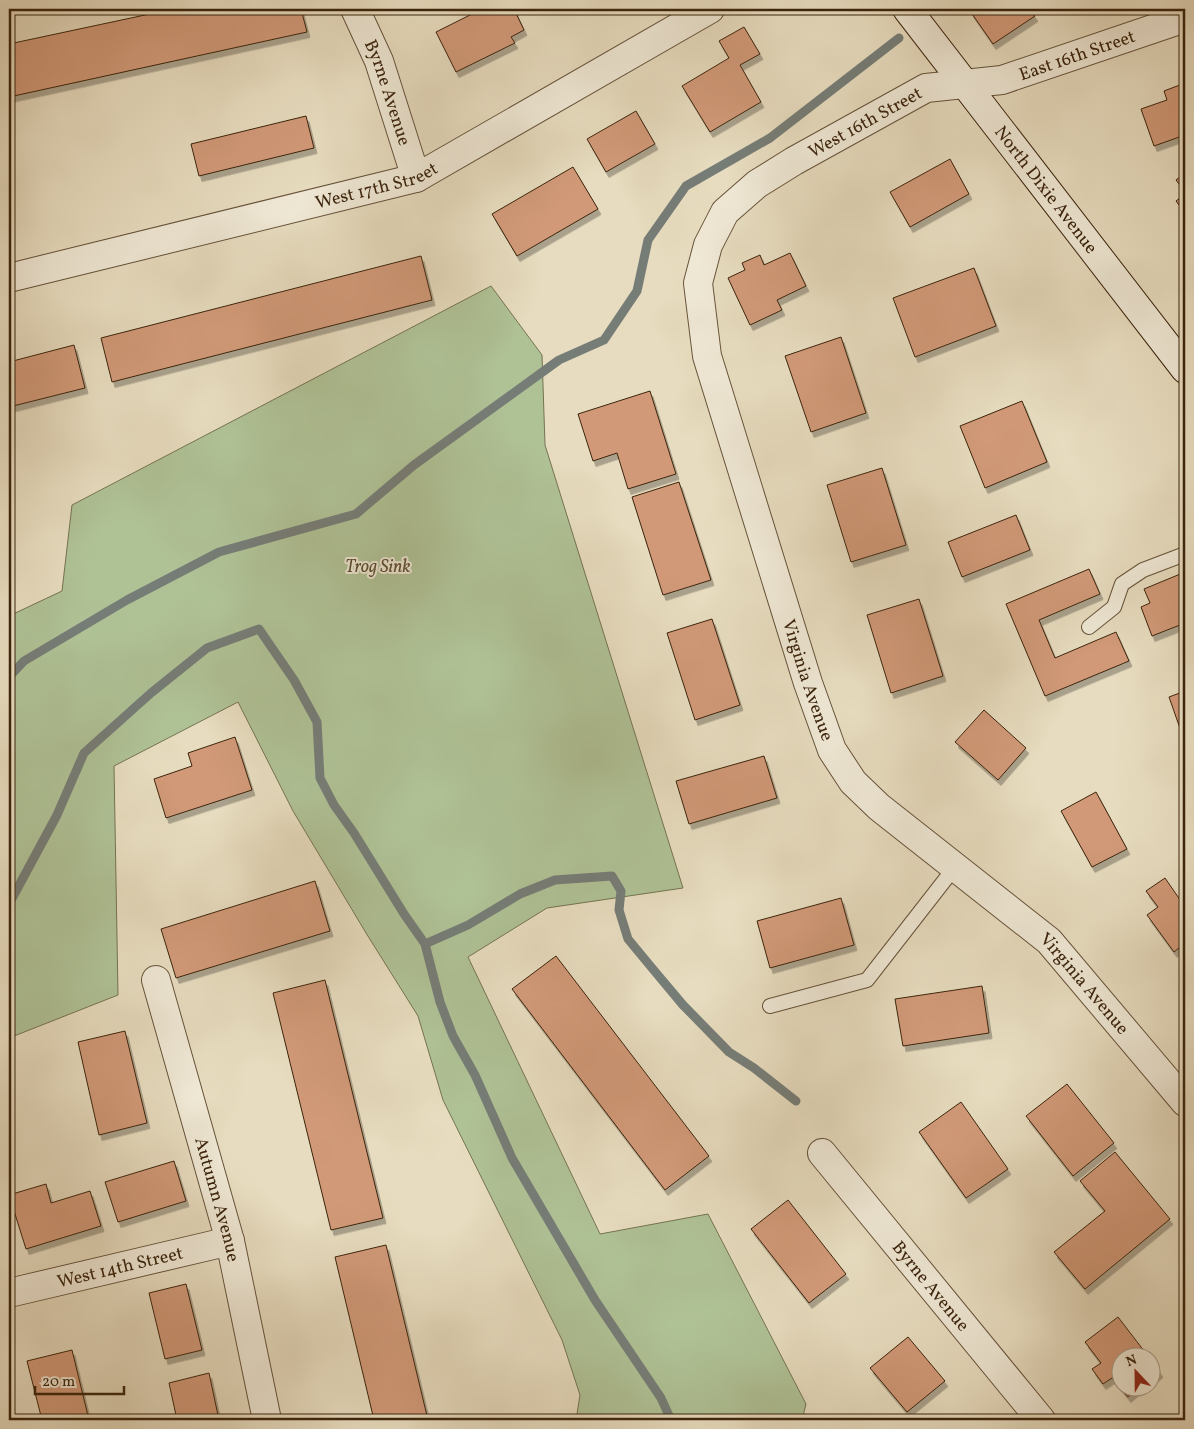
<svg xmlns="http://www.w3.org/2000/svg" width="1194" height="1429" font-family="Vollkorn,serif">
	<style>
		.green { fill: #afc296; stroke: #757352 }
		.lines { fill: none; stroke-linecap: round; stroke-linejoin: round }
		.stream { stroke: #767d77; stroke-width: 9 }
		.building { fill: #d19978; stroke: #3b240d; filter: url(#shadow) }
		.lane-casing { stroke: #66523a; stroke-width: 16 }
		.street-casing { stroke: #66523a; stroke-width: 30 }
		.secondary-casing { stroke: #3b240d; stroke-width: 30 }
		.lane { stroke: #efe8d5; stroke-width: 14 }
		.street { stroke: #efe8d5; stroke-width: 28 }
		.secondary { stroke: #efe8d5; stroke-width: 28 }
		.labels { text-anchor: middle; stroke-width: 4; stroke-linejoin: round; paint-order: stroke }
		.street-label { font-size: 18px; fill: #3b240d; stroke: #efe8d5 }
		.park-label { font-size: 18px; font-style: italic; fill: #584c2f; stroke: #efe8d5 }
	</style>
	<defs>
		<filter id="shadow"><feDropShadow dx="3" dy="5.5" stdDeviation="0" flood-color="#0004"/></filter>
	</defs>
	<rect width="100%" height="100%" fill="#e7dcbf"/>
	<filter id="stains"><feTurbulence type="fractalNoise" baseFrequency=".004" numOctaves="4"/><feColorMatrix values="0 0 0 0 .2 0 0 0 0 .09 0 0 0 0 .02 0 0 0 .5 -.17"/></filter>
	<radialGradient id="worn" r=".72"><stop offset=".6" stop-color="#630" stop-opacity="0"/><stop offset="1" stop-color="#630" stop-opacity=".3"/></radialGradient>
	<path class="green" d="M 491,286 L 542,355 L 545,445 L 683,888 L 547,908 L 468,957 L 600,1234 L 708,1214 L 806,1404 L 802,1420 L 576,1420 L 580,1395 L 562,1340 L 443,1100 L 418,1016 L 366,933 L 293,811 L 238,702 L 114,766 L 118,995 L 9,1038 L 9,616 L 62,591 L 72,505 Z"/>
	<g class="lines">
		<path class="stream" d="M 9,677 L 24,661 L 127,600 L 219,552 L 356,514 L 414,465 L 559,360 L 604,340 L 637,291 L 648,240 L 686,186 L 770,138 L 899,38
			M 9,904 L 57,815 L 84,753 L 151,693 L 207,648 L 259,629 L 294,680 L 317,722 L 320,778 L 334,805 L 354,833 L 404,914 L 425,944 L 468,925 L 520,894 L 555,880 L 612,876 L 621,891 L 619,910 L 628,939 L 652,968 L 683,1005 L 729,1052 L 754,1068 L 796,1101
			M 425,944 L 440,1002 L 453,1036 L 475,1075 L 512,1158 L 595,1300 L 661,1398 L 671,1420"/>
	</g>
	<path class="building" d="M 173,9 L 301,9 L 307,32 L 9,97 L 9,44 Z
		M 482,9 L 514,9 L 524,30 L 511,37 L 515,43 L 456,72 L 436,32 Z
		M 973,9 L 1030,9 L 1035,16 L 993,44 L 970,11 Z
		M 744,27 L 760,54 L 740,65 L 761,102 L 710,132 L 682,86 L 729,58 L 719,41 Z
		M 1185,83 L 1185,135 L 1154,146 L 1141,109 L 1167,100 L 1164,91 Z
		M 636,111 L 655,144 L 606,172 L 587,139 Z
		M 306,116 L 314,148 L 199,176 L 191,144 Z
		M 950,159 L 969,194 L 910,227 L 890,192 Z
		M 573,167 L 598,209 L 517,256 L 492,214 Z
		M 1185,173 L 1185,192 L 1176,180 Z
		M 1185,194 L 1185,213 L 1176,201 Z
		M 790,253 L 806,286 L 777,300 L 782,310 L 750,325 L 728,278 L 745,270 L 742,263 L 760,255 L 764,265 Z
		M 421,256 L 432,300 L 112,382 L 101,338 Z
		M 974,268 L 996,326 L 915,357 L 893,298 Z
		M 841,337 L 866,413 L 811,432 L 785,356 Z
		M 74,345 L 85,388 L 9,407 L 9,362 Z
		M 650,391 L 676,474 L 628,489 L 617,453 L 593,461 L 578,414 Z
		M 1022,401 L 1047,462 L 985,488 L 960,426 Z
		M 882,468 L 906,545 L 851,562 L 827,485 Z
		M 679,482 L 711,580 L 663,595 L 632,497 Z
		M 1016,515 L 1030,550 L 962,577 L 948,542 Z
		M 1089,569 L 1100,594 L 1039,620 L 1055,658 L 1116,632 L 1129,661 L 1045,696 L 1006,604 Z
		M 1185,572 L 1185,623 L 1152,636 L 1141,607 L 1150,603 L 1144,589 Z
		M 919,599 L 943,676 L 891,693 L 867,615 Z
		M 712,619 L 740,705 L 695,720 L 667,633 Z
		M 1185,691 L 1185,733 L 1182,734 L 1169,697 Z
		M 984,710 L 1026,748 L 998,780 L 955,742 Z
		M 235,737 L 252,790 L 166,818 L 154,779 L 192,766 L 188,753 Z
		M 764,756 L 777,798 L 689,824 L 676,781 Z
		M 1096,792 L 1127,849 L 1092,867 L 1061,811 Z
		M 1165,878 L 1185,907 L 1185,943 L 1174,952 L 1147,915 L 1158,907 L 1146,891 Z
		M 315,881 L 330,931 L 176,978 L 161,929 Z
		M 841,898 L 854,945 L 770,968 L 757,921 Z
		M 556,956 L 709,1156 L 665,1190 L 512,989 Z
		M 325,980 L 383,1218 L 331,1230 L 273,993 Z
		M 982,986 L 989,1033 L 903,1046 L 895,999 Z
		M 125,1031 L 147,1123 L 99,1135 L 78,1042 Z
		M 1067,1084 L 1114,1143 L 1073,1176 L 1026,1116 Z
		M 961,1102 L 1008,1169 L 966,1198 L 919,1132 Z
		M 1115,1152 L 1170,1219 L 1085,1289 L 1054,1252 L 1105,1211 L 1080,1181 Z
		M 174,1161 L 186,1201 L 118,1222 L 105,1182 Z
		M 46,1184 L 51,1203 L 90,1191 L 101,1226 L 26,1249 L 9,1195 Z
		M 788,1200 L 846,1274 L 809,1303 L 751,1229 Z
		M 386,1245 L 428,1420 L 374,1420 L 335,1257 Z
		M 186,1284 L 202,1350 L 165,1359 L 149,1293 Z
		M 1118,1317 L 1148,1356 L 1122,1356 L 1122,1386 L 1141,1386 L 1128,1397 L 1112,1378 L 1103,1384 L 1092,1369 L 1101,1363 L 1085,1342 Z
		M 908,1337 L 945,1381 L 907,1412 L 870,1368 Z
		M 72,1350 L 89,1420 L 42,1420 L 27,1361 Z
		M 1152,1360 L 1160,1372 L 1152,1379 Z
		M 209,1373 L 219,1420 L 177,1420 L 169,1383 Z"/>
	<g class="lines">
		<defs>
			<path id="lane" d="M 1089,627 L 1114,607 L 1122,584 L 1143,570 L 1185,554
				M 770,1006 L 867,980 L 955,867"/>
			<g id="street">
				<path id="s1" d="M 355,9 L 379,61 L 416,178"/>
				<path id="s2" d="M 1185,18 L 1002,80 L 926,88 L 794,161 L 757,184 L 725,212 L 708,245 L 698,283 L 707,356 L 808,683 L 832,750 L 853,782 L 879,807 L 1049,941 L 1185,1102"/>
				<path id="s3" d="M 9,278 L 416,178 L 710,9"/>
				<path id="s4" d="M 156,980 L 230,1241 L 267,1420"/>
				<path id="s5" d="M 822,1153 L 1041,1420"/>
				<path id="s6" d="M 9,1293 L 230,1241"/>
			</g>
			<g id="secondary">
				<path id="s7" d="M 907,9 L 1185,369"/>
			</g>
		</defs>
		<use href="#lane" class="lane-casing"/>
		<use href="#street" class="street-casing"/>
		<use href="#secondary" class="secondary-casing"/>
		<use href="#lane" class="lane"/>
		<use href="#street" class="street"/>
		<use href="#secondary" class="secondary"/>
	</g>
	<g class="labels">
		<g class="street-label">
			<text transform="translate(1077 55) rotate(-19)" y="6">East 16th Street</text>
			<text dy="6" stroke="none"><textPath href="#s1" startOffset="90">Byrne Avenue</textPath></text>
			<text transform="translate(865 122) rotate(-29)" y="6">West 16th Street</text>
			<text dy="6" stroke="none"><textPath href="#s3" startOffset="379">West 17th Street</textPath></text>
			<text dy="6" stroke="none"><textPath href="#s7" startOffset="228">North Dixie Avenue</textPath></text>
			<text dy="6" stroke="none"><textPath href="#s2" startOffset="996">Virginia Avenue</textPath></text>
			<text dy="6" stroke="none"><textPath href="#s2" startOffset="1416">Virginia Avenue</textPath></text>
			<text dy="6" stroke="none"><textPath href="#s4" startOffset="228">Autumn Avenue</textPath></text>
			<text dy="6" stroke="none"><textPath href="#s6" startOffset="114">West 14th Street</textPath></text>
			<text dy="6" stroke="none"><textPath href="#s5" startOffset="172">Byrne Avenue</textPath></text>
		</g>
		<g class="park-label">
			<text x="378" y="572">Trog Sink</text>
		</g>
	</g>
	<rect width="1194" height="1429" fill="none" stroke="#e7dcbf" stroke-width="30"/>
	<rect x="10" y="10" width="1174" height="1409" fill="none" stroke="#3b240d" stroke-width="2.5"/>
	<rect x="15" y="15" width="1164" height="1399" fill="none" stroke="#3b240d"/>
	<g transform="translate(1136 1372) rotate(338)"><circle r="24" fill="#efe8d5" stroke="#a79a85"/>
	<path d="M0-4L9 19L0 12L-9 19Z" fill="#8f2418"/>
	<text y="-8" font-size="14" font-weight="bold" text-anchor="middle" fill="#3b240d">N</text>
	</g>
	<path d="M35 1386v8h89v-8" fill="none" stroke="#3b240d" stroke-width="2.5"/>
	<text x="42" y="1386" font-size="15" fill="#3b240d" stroke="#efe8d5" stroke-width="4" paint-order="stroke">20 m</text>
	<rect width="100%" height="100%" filter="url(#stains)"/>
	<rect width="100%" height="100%" fill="url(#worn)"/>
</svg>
